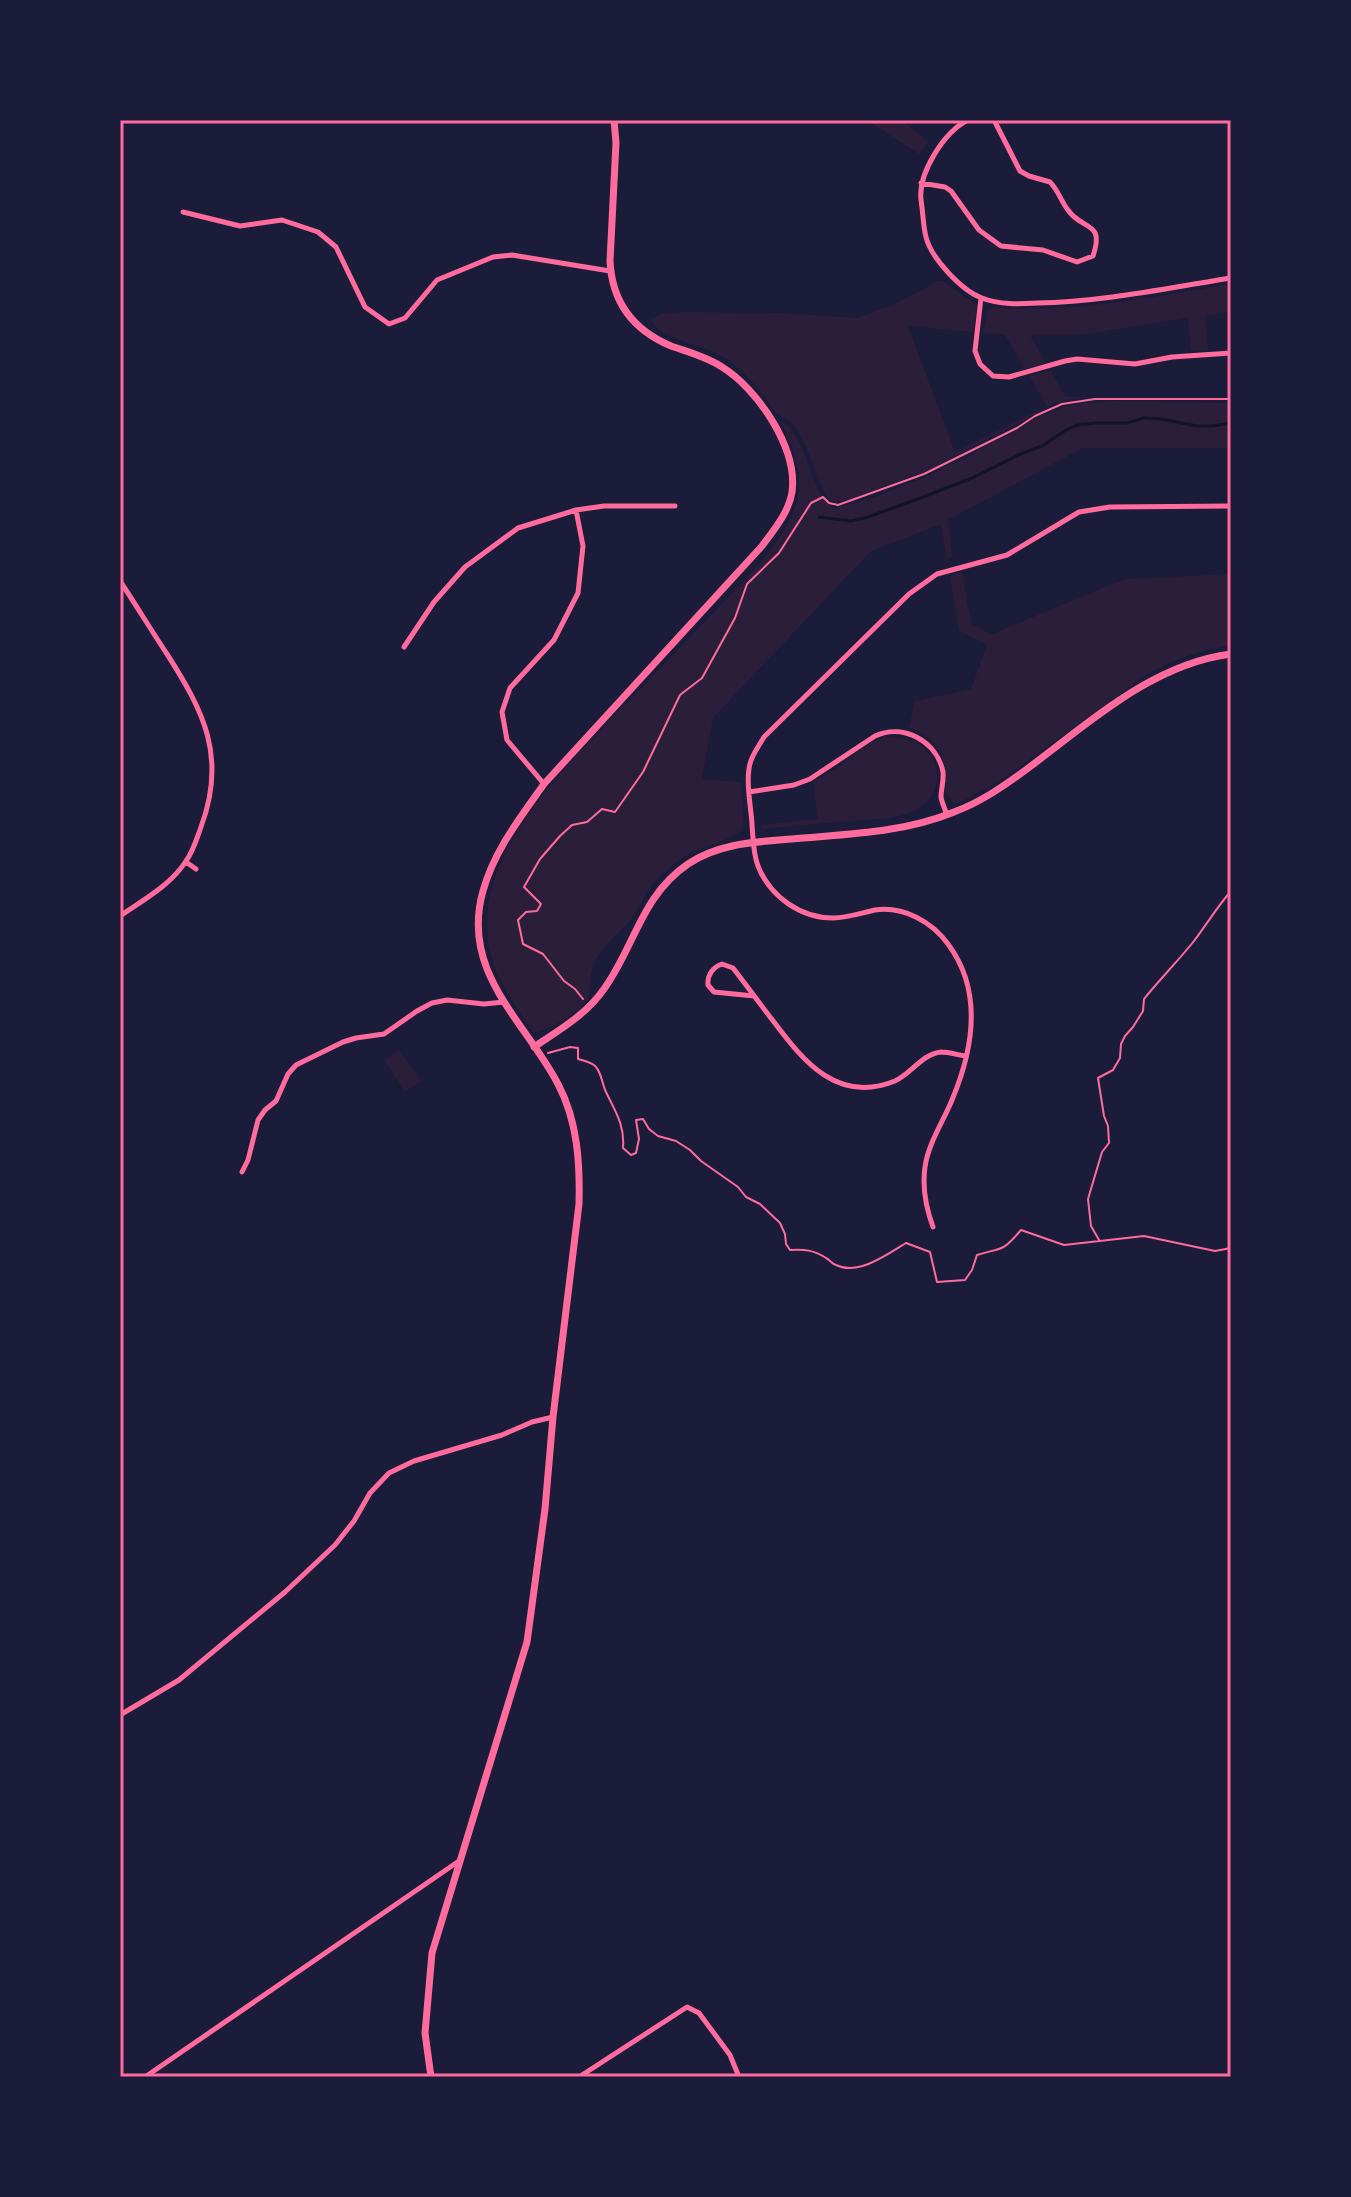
<svg xmlns="http://www.w3.org/2000/svg" width="1351" height="2197" font-family="Commissioner,sans-serif">
	<style>
		.green { fill: #2a1e3b }
		.lines { fill: none; stroke-linecap: round; stroke-linejoin: round }
		.stream { stroke: #12122b; stroke-width: 3 }
		.path { stroke: #ff6b9d; stroke-width: 2 }
		.minor { stroke: #ff6b9d; stroke-width: 5 }
		.tertiary { stroke: #ff6b9d; stroke-width: 7 }
		.neatline { fill: none; stroke: #ff6b9d; stroke-width: 3 }
	</style>
	<rect width="100%" height="100%" fill="#1b1b3a"/>
	<path class="green" d="M 867,120 L 902,120 L 928,142 L 919,154 Z
		M 938,281 L 943,281 L 975,304 L 977,309 L 973,332 L 908,326 L 955,452 L 1047,406 L 1029,376 L 1050,370 L 1066,397 L 1090,397 L 1066,400 L 1056,403 L 929,470 L 841,502 L 831,501 C 814,484 807,420 777,415 C 763,393 745,370 722,356 C 704,345 660,339 651,320 L 663,313 L 683,312 L 785,313 L 857,318 L 893,305 Z
		M 1231,284 L 1231,312 L 1205,316 L 1208,350 L 1191,351 L 1188,318 L 1078,335 L 1030,335 L 1046,363 L 1025,369 L 1005,335 L 983,333 L 987,311 L 992,307 C 1072,314 1152,297 1231,284 Z
		M 1114,401 L 1231,403 L 1231,448 L 1083,448 L 948,520 L 952,557 L 946,559 L 941,524 L 871,551 L 713,718 L 702,779 L 741,782 L 744,827 C 734,841 705,845 689,854 C 675,862 661,874 651,886 C 644,896 639,908 632,918 C 619,935 601,945 593,966 C 590,975 590,987 589,997 C 580,1010 551,1032 534,1032 C 526,1023 520,1012 513,1002 C 505,988 496,975 492,959 C 465,868 552,781 609,721 C 646,683 682,645 718,608 C 746,578 790,537 798,496 C 803,469 791,444 780,421 C 809,431 809,501 836,508 L 877,496 L 930,475 L 949,464 L 964,459 L 993,441 L 1013,433 L 1035,418 L 1066,406 L 1085,403 Z
		M 962,572 L 971,624 L 992,634 L 1124,579 L 1231,574 L 1231,646 C 1201,649 1173,660 1147,674 L 1003,779 L 967,799 L 954,804 L 946,793 C 947,762 942,739 909,728 L 915,701 L 971,689 L 987,645 L 959,631 L 950,576 Z
		M 884,737 C 896,737 909,739 920,745 C 944,761 943,797 916,810 C 895,820 873,819 850,821 C 822,823 793,826 764,829 L 759,825 L 817,819 L 814,780 C 840,771 858,746 884,737 Z
		M 399,1050 L 421,1081 L 405,1092 L 384,1060 Z"/>
	<g class="lines">
		<path class="stream" d="M 819,517 L 851,521 L 868,517 L 918,499 L 972,478 L 1023,453 L 1042,446 L 1066,430 L 1078,425 L 1095,423 L 1127,423 L 1144,418 L 1161,419 L 1197,426 L 1213,426 L 1231,423"/>
		<path class="path" d="M 583,999 L 575,989 L 564,981 L 543,954 L 523,944 L 518,920 L 526,912 L 537,911 L 541,904 L 524,887 L 540,859 L 560,836 L 572,825 L 587,822 L 602,809 L 615,812 L 643,772 L 680,695 L 702,678 L 735,618 L 747,584 L 779,553 L 811,503 L 823,497 L 829,503 L 838,505 L 924,474 L 1017,428 L 1035,416 L 1062,404 L 1095,399 L 1231,399
			M 548,1053 L 570,1047 L 578,1048 L 578,1059 C 584,1061 592,1062 596,1067 C 602,1074 602,1084 606,1092 C 615,1111 625,1125 623,1148 L 631,1155 L 636,1153 L 639,1139 L 636,1120 L 643,1119 L 649,1129 L 658,1136 L 676,1141 L 690,1150 L 701,1161 L 738,1187 L 746,1197 L 760,1204 L 780,1223 L 785,1234 L 786,1244 L 790,1250 C 804,1249 814,1250 826,1258 C 830,1260 832,1264 836,1265 C 858,1276 888,1254 906,1243 L 930,1252 L 937,1282 L 965,1280 L 972,1270 L 977,1255 C 1003,1247 1001,1253 1021,1230 L 1064,1245 L 1144,1236 L 1215,1251 L 1231,1248
			M 1099,1240 L 1091,1226 L 1088,1199 L 1102,1152 L 1109,1143 L 1108,1126 L 1104,1116 L 1098,1078 L 1113,1070 L 1120,1058 L 1121,1044 L 1125,1036 L 1133,1027 L 1143,1011 L 1144,999 C 1160,979 1178,961 1194,941 C 1207,924 1217,907 1231,891"/>
		<path class="minor" d="M 968,120 C 944,132 918,173 921,200 C 923,212 923,225 926,237 C 931,258 962,291 982,298 C 999,305 1020,304 1037,303 C 1102,302 1167,288 1231,278
			M 921,183 L 945,187 L 951,191 L 979,230 L 1001,246 L 1043,250 L 1077,262 L 1093,256 C 1105,220 1082,231 1068,210 C 1061,201 1058,190 1050,182 L 1029,176 L 1020,171 L 994,120
			M 183,212 L 240,226 L 282,220 L 318,232 L 336,247 L 365,307 L 389,324 L 405,318 L 437,280 L 493,257 L 512,255 L 610,271
			M 981,298 L 975,351 L 980,364 L 993,376 L 1009,377 L 1065,361 L 1077,359 L 1135,364 L 1172,357 L 1231,353
			M 120,581 C 136,605 151,630 167,654 C 204,712 227,757 201,827 C 197,838 193,852 186,861 C 171,885 143,900 120,916
			M 404,647 L 434,602 L 465,567 L 518,528 L 576,510 L 604,506 L 675,506
			M 544,784 L 507,740 L 502,712 L 510,688 L 554,640 L 578,593 L 583,546 L 576,510
			M 749,792 L 794,785 L 810,779 L 875,736 C 903,723 937,741 943,772 C 944,781 941,789 941,797 C 942,803 945,809 947,815
			M 186,862 L 196,869
			M 754,996 L 714,992 L 708,985 C 707,975 713,967 722,964 L 733,968 C 747,986 760,1004 774,1022 C 804,1062 838,1104 895,1081 C 911,1074 922,1054 941,1052 C 949,1052 958,1055 965,1056
			M 242,1172 L 248,1160 L 258,1120 L 265,1110 L 276,1101 L 288,1074 L 296,1065 L 343,1042 L 356,1038 L 384,1034 L 417,1011 L 432,1003 L 447,1000 L 484,1004 L 504,1002
			M 933,1227 C 926,1208 922,1188 925,1167 C 928,1144 943,1122 952,1100 C 973,1050 983,991 948,944 C 932,922 904,906 875,910 C 861,913 848,918 833,918 C 801,918 770,897 758,866 C 753,853 753,838 752,824 C 751,806 744,775 752,758 C 755,751 760,744 764,737 L 909,594 L 937,574 L 1007,555 L 1079,512 L 1110,507 L 1231,506
			M 120,1715 L 179,1680 L 285,1592 L 335,1545 L 354,1521 L 370,1493 L 389,1473 L 414,1461 L 502,1435 L 532,1422 L 553,1417
			M 145,2077 L 459,1861
			M 579,2077 L 687,2007 L 699,2013 L 730,2055 L 739,2077"/>
		<path class="tertiary" d="M 534,1047 C 559,1030 586,1015 604,989 C 635,946 641,896 688,864 C 719,843 756,842 792,839 C 847,834 903,833 954,812 C 981,802 1004,786 1027,769 C 1089,723 1152,664 1231,654
			M 431,2077 L 425,2033 L 432,1953 L 527,1642 L 545,1509 L 553,1417 L 579,1204 C 580,1164 578,1122 558,1084 C 525,1021 460,972 483,891 C 494,851 520,818 544,784 L 762,546 C 774,530 789,512 792,492 C 798,449 758,389 722,367 C 707,357 688,352 671,346 C 633,330 612,303 610,261 L 616,143 L 614,120"/>
	</g>
	<rect width="1351" height="2197" fill="none" stroke="#1b1b3a" stroke-width="244"/>
	<rect x="122" y="122" width="1107" height="1953" class="neatline"/>
</svg>
